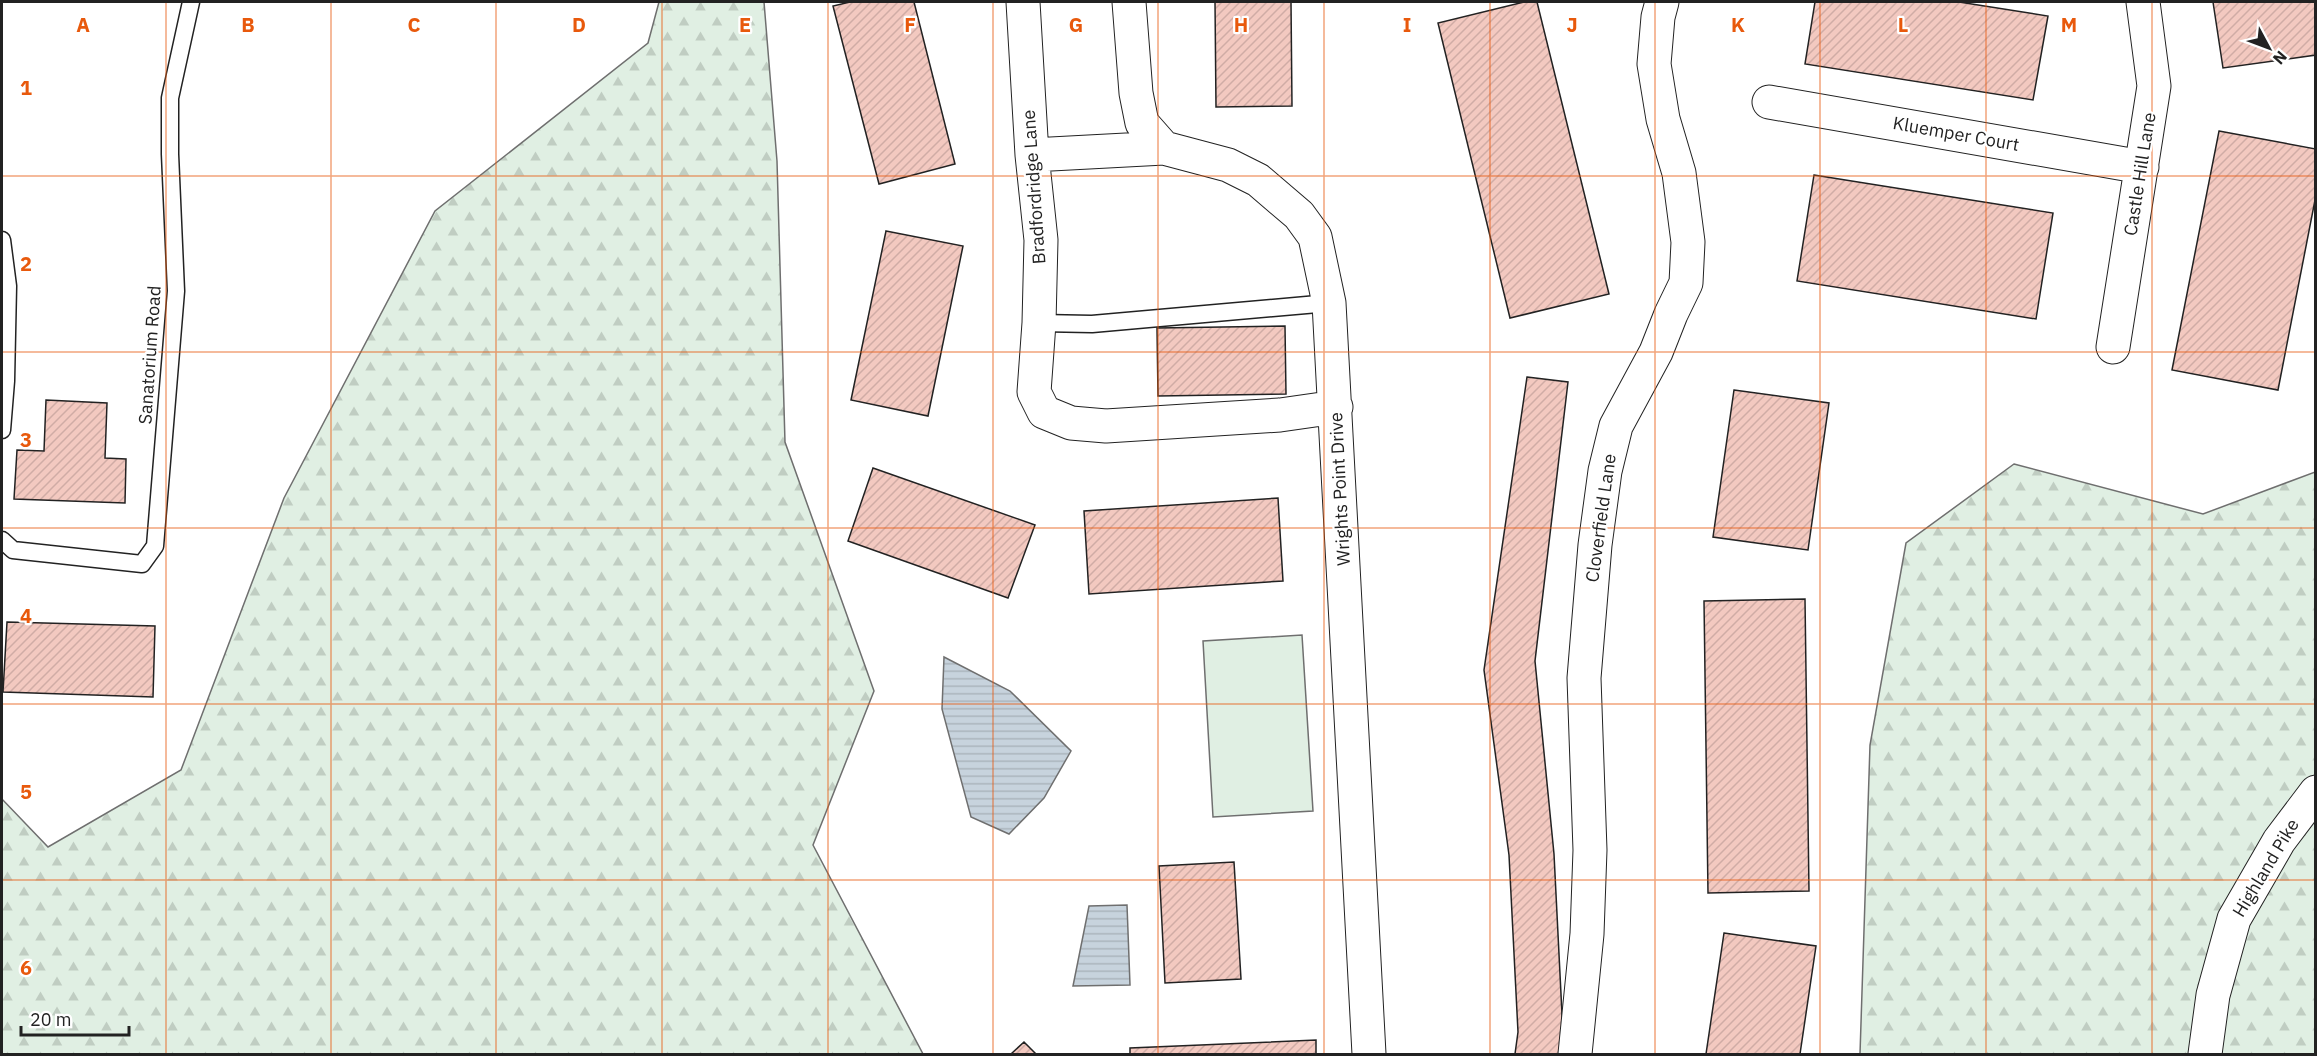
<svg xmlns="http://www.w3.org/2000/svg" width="2317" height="1056" font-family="'IBM Plex Sans',sans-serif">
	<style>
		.forest { fill: url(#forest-firs); stroke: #6f6f6f; stroke-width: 1.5 }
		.pitch { fill: #e0efe3; stroke: #6f6f6f; stroke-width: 1.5 }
		.water { fill: url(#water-rules); stroke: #6f6f6f; stroke-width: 1.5 }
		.building { fill: url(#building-hatch); stroke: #222; stroke-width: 1.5 }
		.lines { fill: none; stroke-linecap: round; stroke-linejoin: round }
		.service-casing { stroke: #222; stroke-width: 19 }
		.minor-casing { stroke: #222; stroke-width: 35 }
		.tertiary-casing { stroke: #222; stroke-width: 35 }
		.service { stroke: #fff; stroke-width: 16 }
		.minor { stroke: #fff; stroke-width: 33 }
		.tertiary { stroke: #fff; stroke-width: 33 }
		.grid { fill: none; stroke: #e8590c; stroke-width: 1.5; stroke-opacity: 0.55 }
		.labels { text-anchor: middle; stroke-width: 4.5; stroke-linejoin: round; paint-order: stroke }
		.street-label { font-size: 18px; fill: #222; stroke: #fff }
		.grid-label { font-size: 20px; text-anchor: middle; font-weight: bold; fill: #e8590c; stroke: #fff; stroke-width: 4.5; stroke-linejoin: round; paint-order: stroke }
	</style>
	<defs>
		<pattern id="forest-firs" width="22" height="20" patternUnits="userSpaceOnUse" patternTransform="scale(1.5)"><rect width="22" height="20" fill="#e0efe3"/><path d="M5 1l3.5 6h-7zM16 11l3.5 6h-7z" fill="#c0cdc2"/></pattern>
		<pattern id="water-rules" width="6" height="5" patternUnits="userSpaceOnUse" patternTransform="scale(1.5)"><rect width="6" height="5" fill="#c7d3dd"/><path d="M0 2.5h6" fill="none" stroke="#abb5bd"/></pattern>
		<pattern id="building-hatch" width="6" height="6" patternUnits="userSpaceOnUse" patternTransform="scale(1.5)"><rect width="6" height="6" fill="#f3c9c0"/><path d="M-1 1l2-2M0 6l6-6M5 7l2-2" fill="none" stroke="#d0aca5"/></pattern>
	</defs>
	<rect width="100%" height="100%" fill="#fff"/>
	<path class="forest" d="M 659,2 L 764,2 L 777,161 L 785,442 L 874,691 L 813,845 L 923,1054 L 2,1054 L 2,799 L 48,847 L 181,770 L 284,498 L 435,211 L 648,43 Z
		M 2014,464 L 2203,514 L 2315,472 L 2315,1054 L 1860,1054 L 1870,745 L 1906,543 Z"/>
	<path class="pitch" d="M 1302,635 L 1313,811 L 1213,817 L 1203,641 Z"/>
	<path class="water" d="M 944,657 L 1010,691 L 1071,751 L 1044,798 L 1009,834 L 971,817 L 942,709 Z
		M 1127,905 L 1130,985 L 1073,986 L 1089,906 Z"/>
	<path class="building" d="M 850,2 L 914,2 L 955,164 L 879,184 L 833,6 Z
		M 1215,2 L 1291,2 L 1292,106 L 1216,107 Z
		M 1524,2 L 1537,2 L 1609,294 L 1510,318 L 1438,23 Z
		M 1815,2 L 1959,2 L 2048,16 L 2033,100 L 1805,64 Z
		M 2213,2 L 2316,2 L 2316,55 L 2223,68 Z
		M 2219,131 L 2316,149 L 2316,195 L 2278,390 L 2172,370 Z
		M 1814,175 L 2053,213 L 2036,319 L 1797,281 Z
		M 886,231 L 963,246 L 928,416 L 851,400 Z
		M 1285,326 L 1286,394 L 1158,396 L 1157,328 Z
		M 1527,377 L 1568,382 L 1535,661 L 1554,854 L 1563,1034 L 1559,1054 L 1515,1054 L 1518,1032 L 1509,855 L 1484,670 Z
		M 1734,390 L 1829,403 L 1808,550 L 1713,537 Z
		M 46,400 L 107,403 L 105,458 L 126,459 L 125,503 L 14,499 L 17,450 L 44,451 Z
		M 873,468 L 1035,525 L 1008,598 L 848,541 Z
		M 1278,498 L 1283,581 L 1089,594 L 1084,511 Z
		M 1805,599 L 1809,891 L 1708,893 L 1704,601 Z
		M 7,622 L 155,626 L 153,697 L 3,692 Z
		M 1234,862 L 1241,979 L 1165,983 L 1159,866 Z
		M 1724,933 L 1816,946 L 1800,1054 L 1706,1054 Z
		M 1316,1040 L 1316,1054 L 1130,1054 L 1130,1048 Z
		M 1024,1042 L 1036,1054 L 1011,1054 Z"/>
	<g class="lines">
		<defs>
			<path id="service" d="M 2,240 L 8,286 L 6,381 L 2,430
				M 1039,323 L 1092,324 L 1329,303
				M 2,540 L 13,550 L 142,564 L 155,546 L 176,291 L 170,154 L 170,98 L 191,2"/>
			<path id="minor" d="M 1023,2 L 1032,155 L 1041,240 L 1039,323 L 1034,392 L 1044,412 L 1071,423 L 1106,426 L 1280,415 L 1336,407
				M 1129,2 L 1136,93 L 1142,123 L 1164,148
				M 1769,102 L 2142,167
				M 1032,155 L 1164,148 L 1228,165 L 1258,180 L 1299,215 L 1315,237 L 1329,303 L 1369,1054
				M 2113,347 L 2154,86 L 2143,2
				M 1575,1054 L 1587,934 L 1590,850 L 1584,678 L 1595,545 L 1605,471 L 1616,426 L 1656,352 L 1671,314 L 1686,283 L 1688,242 L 1679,173 L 1663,119 L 1654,64 L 1658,17 L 1662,2"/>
			<path id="tertiary" d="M 2205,1054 L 2213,995 L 2234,919 L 2279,841 L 2316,792"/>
		</defs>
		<use href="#service" class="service-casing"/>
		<use href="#minor" class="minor-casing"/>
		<use href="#tertiary" class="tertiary-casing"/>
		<use href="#service" class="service"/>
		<use href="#minor" class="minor"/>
		<use href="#tertiary" class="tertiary"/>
	</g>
	<path class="grid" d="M 166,2 L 166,1054M 331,2 L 331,1054M 496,2 L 496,1054M 662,2 L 662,1054M 828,2 L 828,1054M 993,2 L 993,1054M 1158,2 L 1158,1054M 1324,2 L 1324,1054M 1490,2 L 1490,1054M 1655,2 L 1655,1054M 1820,2 L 1820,1054M 1986,2 L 1986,1054M 2152,2 L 2152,1054M 2,176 L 2316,176M 2,352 L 2316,352M 2,528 L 2316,528M 2,704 L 2316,704M 2,880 L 2316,880"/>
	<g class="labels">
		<g class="street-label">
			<text transform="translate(1956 134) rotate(10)" y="6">Kluemper Court</text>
			<text transform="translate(2140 174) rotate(-81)" y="6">Castle Hill Lane</text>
			<text transform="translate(1034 187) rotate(-94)" y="6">Bradfordridge Lane</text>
			<text transform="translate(150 355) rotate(-86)" y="6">Sanatorium Road</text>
			<text transform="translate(1340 489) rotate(-93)" y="6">Wrights Point Drive</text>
			<text transform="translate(1601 518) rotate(-82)" y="6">Cloverfield Lane</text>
			<text transform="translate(2266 868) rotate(-59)" y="6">Highland Pike</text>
		</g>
	</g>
	<g class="grid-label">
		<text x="83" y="32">A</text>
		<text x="248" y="32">B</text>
		<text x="414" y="32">C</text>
		<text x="579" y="32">D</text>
		<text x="745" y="32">E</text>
		<text x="910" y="32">F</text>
		<text x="1076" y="32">G</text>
		<text x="1241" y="32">H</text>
		<text x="1407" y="32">I</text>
		<text x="1572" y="32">J</text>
		<text x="1738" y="32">K</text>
		<text x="1903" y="32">L</text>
		<text x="2069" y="32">M</text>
		<text x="26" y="95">1</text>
		<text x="26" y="271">2</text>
		<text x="26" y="447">3</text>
		<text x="26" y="623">4</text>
		<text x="26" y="799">5</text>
		<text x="26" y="975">6</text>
	</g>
	<rect width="2317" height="1056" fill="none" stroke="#222222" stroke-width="6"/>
	<g transform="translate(2269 48) rotate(131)" stroke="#ffffff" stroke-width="4.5" paint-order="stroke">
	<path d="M0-4.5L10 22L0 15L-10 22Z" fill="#222222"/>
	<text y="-9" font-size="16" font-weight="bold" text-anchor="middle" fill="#222222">N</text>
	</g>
	<path d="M21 1026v9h108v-9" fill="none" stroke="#222222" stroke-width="3"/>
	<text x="30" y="1026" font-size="18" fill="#222222" stroke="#ffffff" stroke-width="4.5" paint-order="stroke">20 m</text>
</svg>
